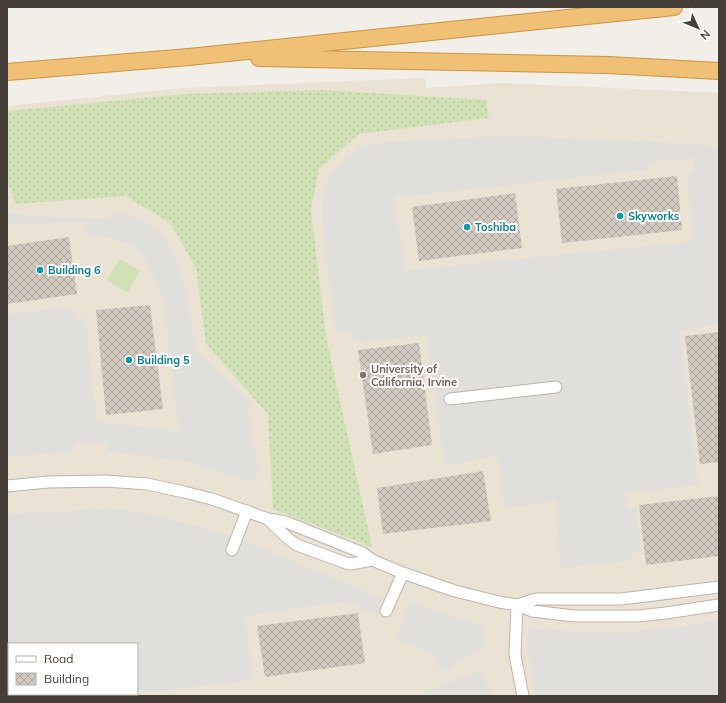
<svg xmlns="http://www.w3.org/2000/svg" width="726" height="703" font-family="Mulish,sans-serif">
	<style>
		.education { fill: #eae2d3; fill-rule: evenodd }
		.grass { fill: url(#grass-dots) }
		.pitch { fill: #d0e2b5 }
		.parking { fill: #e1dfdc; fill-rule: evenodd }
		.building { fill: url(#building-cross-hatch) }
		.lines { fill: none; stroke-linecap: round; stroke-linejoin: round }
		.minor-casing { stroke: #bdb5ab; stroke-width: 13 }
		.highway-casing { stroke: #cd9447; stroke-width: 18 }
		.minor { stroke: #fff; stroke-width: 11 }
		.highway { stroke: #efc076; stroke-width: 16 }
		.culture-dot { fill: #0f9aa8; stroke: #fff; stroke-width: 1.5 }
		.education-dot { fill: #8d6e63; stroke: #fff; stroke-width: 1.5 }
		.labels { text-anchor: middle; stroke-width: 4; stroke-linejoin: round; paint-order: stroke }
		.culture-label { font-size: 11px; font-weight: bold; fill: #0d838f; stroke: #fff; text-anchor: start }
		.education-label { font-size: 11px; font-weight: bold; fill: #785e54; stroke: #fff; text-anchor: start }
	</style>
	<defs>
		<pattern id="grass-dots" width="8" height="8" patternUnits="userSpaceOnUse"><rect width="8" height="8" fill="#d0e2b5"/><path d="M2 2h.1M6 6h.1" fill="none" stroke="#b4c39c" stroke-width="1.8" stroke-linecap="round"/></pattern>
		<pattern id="building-cross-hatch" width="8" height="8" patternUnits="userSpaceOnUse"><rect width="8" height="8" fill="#d2c9bf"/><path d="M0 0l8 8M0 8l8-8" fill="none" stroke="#aca59c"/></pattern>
	</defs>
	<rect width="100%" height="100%" fill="#f2eee8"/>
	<path class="education" d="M 425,78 L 426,88 L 502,83 L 719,93 L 719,696 L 7,696 L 7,106 L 182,88 ZM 9,644 L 137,644 L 137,694 L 9,694 Z"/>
	<path class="grass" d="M 322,90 L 486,100 L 489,118 L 359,134 L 319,169 L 311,210 L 326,337 L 372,547 L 273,509 L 268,414 L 206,344 L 196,268 L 170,223 L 126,196 L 16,204 L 7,181 L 7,111 L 184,94 Z"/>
	<path class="pitch" d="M 120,259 L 140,271 L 127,293 L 107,280 Z"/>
	<path class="parking" d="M 508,136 L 692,144 L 719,147 L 719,324 L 680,331 L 698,485 L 625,493 L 627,507 L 636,507 L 641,552 L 632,553 L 632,560 L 560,568 L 556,501 L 505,508 L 497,456 L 445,466 L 426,335 L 354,342 L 352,331 L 336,332 L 322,224 L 322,196 L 330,176 L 341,163 L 360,148 L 379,143 ZM 694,158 L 694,170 L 688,172 L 692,242 L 538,257 L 406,271 L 394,197 L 494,187 L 648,169 L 649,162 Z
		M 113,212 L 140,219 L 159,231 L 167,242 L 175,259 L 187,291 L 195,349 L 251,401 L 247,407 L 258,469 L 254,482 L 187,462 L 142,455 L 107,452 L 107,442 L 75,442 L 74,451 L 7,457 L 7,314 L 73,308 L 76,319 L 85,318 L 97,422 L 145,427 L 179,432 L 164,302 L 145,258 L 135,247 L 126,242 L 85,233 L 83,222 L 7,224 L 7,214 L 111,219 Z
		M 111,509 L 151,514 L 225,534 L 245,541 L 383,599 L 377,615 L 345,601 L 245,616 L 252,680 L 137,693 L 137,644 L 9,644 L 9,694 L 126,694 L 108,696 L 7,696 L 7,514 Z
		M 409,603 L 479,625 L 486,636 L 480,650 L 440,672 L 434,654 L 397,639 Z
		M 719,620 L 719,696 L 535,696 L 531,670 L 527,637 L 532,629 L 581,632 L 618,633 L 650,630 L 687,626 Z
		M 481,671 L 491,696 L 426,696 L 425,692 Z"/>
	<path class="building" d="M 677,176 L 682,230 L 562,243 L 556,189 Z
		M 515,193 L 522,248 L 419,261 L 412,207 Z
		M 69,237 L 77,294 L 7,304 L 7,246 Z
		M 150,305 L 163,409 L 106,415 L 96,310 Z
		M 719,332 L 719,462 L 700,464 L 685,336 Z
		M 419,343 L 432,445 L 373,454 L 358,350 Z
		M 483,471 L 491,521 L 383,534 L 377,488 Z
		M 719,496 L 719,556 L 646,565 L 639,505 Z
		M 358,613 L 365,663 L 265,677 L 257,626 Z"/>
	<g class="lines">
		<defs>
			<path id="minor" d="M 450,399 L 556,387
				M 7,486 L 48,482 L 106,481 L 147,484 L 184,492 L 212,499 L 268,519 L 286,522 L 363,553 L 372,560 L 403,573 L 455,591 L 499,602 L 517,605 L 532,611 L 574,616 L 638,616 L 666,613 L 719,605
				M 268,519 C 277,528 286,538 297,545 L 346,563 L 351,564 L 372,560
				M 232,550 L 247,511
				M 517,605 L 536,599 L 621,599 L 719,587
				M 517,605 L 515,655 L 523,696
				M 386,611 L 403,573"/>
			<path id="highway" d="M 259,58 L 608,65 L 719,71
				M 7,72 L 189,57 L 674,7"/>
		</defs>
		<use href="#minor" class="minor-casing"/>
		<use href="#highway" class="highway-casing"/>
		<use href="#minor" class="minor"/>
		<use href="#highway" class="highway"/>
	</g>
	<g class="culture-dot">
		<circle cx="620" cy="216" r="4"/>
		<circle cx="467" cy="227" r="4"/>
		<circle cx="40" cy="270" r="4"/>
		<circle cx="129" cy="360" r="4"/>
	</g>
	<circle class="education-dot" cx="363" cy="375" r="4"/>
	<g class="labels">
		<g class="culture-label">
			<text x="628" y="220">Skyworks</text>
			<text x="475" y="231">Toshiba</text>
			<text x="48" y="274">Building 6</text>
			<text x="137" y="364">Building 5</text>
		</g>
		<g class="education-label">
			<text x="371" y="373">University of<tspan x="371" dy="13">California, Irvine</tspan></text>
		</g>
	</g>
	<rect width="726" height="703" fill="none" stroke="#453f37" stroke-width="16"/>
	<rect x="8" y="643" width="130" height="52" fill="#ffffff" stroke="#b5b2af"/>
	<rect x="16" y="656" width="20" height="6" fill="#ffffff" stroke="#b5b2af"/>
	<text x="44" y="663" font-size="12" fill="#453f37">Road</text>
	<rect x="16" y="673" width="20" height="12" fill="url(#building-cross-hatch)" stroke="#b5b2af"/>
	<text x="44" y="683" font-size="12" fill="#453f37">Building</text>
	<g transform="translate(698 28) rotate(134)" stroke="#ffffff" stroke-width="3" paint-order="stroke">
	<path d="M0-3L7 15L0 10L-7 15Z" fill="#453f37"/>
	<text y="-6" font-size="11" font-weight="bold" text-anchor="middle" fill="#453f37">N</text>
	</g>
</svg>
